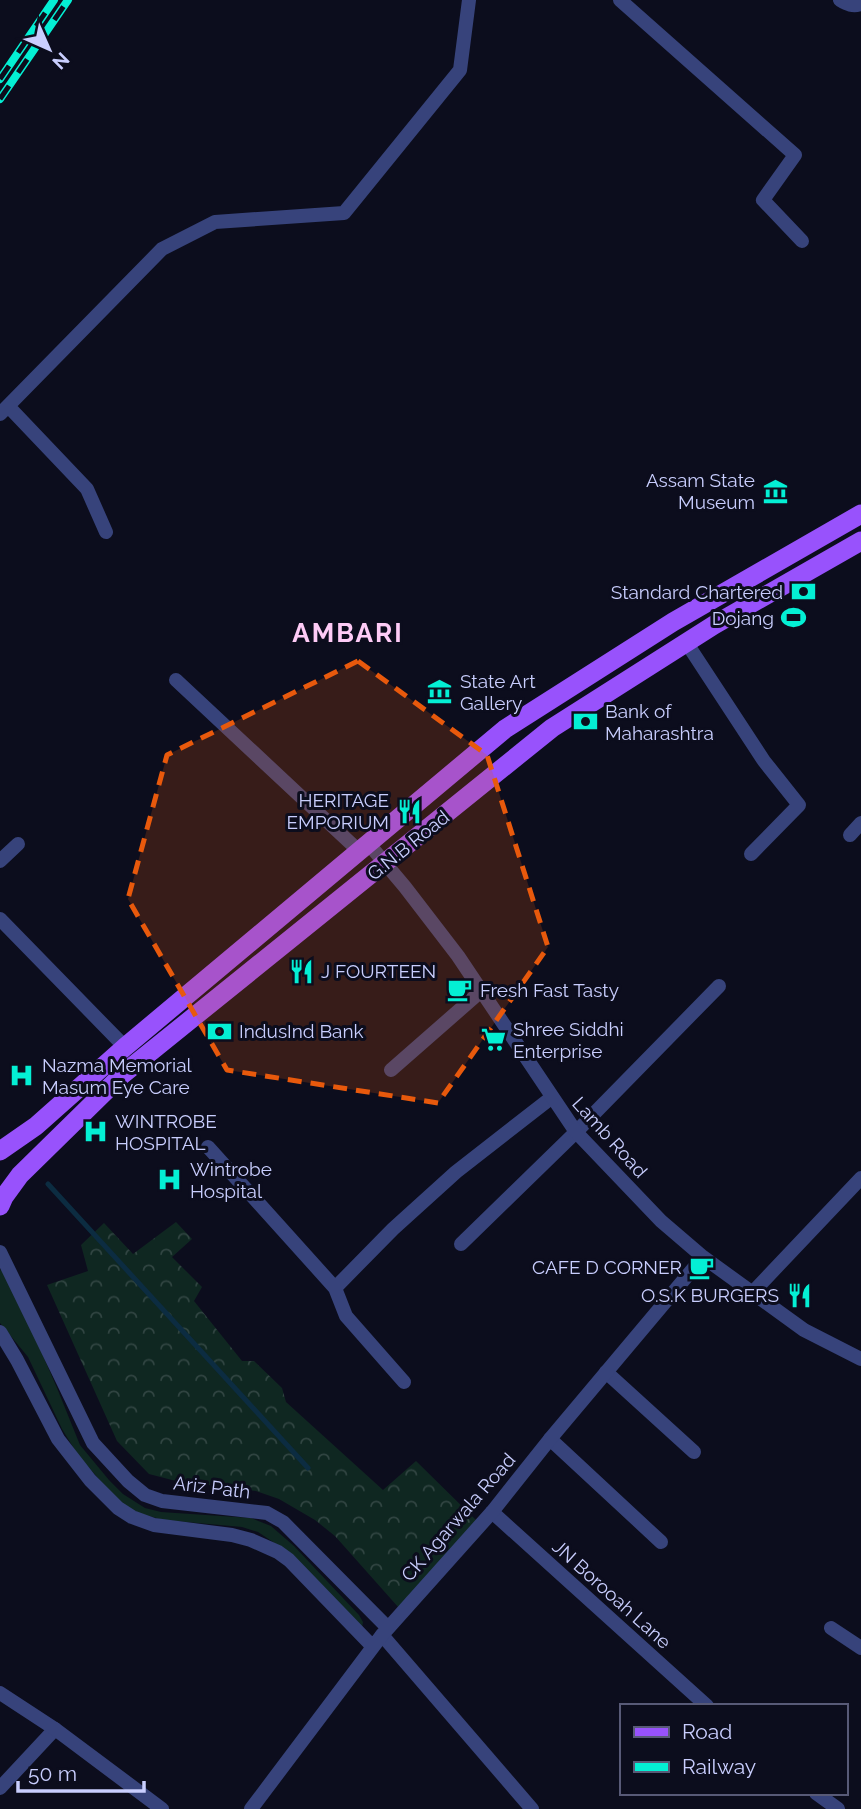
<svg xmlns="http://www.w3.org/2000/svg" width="861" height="1809" font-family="Raleway,sans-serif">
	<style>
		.grass { fill: #0f2721 }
		.forest { fill: url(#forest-crowns) }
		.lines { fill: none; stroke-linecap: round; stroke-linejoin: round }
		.stream { stroke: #0c2c41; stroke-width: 5 }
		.minor { stroke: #37437b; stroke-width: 14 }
		.tertiary { stroke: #37437b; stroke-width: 14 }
		.primary { stroke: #9852fc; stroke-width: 19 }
		.rail-casing { stroke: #04efd4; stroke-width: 8 }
		.rail { stroke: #0c0d1d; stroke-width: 5; stroke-dasharray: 16; stroke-linecap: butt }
		.marked { fill: #e8590c; fill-opacity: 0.2; stroke: #e8590c; stroke-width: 5; stroke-dasharray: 14 9; stroke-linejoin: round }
		.labels { text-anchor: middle; stroke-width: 6; stroke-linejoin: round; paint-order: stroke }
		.poi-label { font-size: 19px; fill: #c9cefe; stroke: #0c0d1d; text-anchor: start }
		.street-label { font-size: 19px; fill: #c9cefe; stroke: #0c0d1d }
		.district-label { font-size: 26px; font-weight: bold; letter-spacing: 2px; fill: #fecbf6; stroke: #0c0d1d }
	</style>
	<defs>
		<pattern id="forest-crowns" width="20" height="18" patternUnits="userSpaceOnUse" patternTransform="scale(1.75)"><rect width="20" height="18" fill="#0f2721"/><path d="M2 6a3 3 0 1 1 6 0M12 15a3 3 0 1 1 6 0" fill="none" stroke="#314542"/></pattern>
	</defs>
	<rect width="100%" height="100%" fill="#0c0d1d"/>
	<path class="grass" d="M 3,1263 L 57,1388 L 80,1445 L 109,1480 L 123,1494 L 145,1508 L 161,1512 L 251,1518 L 271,1526 L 294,1546 L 359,1615 L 363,1622 L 362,1628 L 288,1552 L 258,1532 L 242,1527 L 164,1520 L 141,1514 L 124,1506 L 110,1492 L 78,1455 L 62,1429 L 28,1357 L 0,1323 L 0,1271 Z"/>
	<path class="forest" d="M 176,1222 L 192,1239 L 172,1257 L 202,1287 L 194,1301 L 242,1361 L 254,1361 L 282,1388 L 286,1402 L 383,1490 L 416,1461 L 477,1521 L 399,1608 L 335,1536 L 315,1520 L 279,1499 L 256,1491 L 176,1481 L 149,1474 L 117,1441 L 47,1285 L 88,1271 L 81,1245 L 104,1223 L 133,1254 Z"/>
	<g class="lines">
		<path class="stream" d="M 48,1184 L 308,1468"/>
		<path class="minor" d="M 620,0 L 795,155 L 763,200 L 802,241
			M 840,0 C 847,4 853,7 861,4
			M 8,406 L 87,489 L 106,532
			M 0,414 L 162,249 L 215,222 L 344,213 L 460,70 L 469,0
			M 686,642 L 764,761 L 799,805 L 751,854
			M 176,680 L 359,851
			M 850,835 L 861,823
			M 0,861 L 18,844
			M 0,919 L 125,1047
			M 391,1070 L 480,992
			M 208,1147 L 335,1288
			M 461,1244 L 576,1132 L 719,986
			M 753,1292 L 861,1178
			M 606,1372 L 694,1452
			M 404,1382 L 346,1316 L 335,1288 L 393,1229 L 456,1172 L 551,1098
			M 550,1439 L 661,1542
			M 492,1512 L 707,1706
			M 831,1628 L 861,1648
			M 382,1635 L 532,1809
			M 0,1788 L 55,1729
			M 816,1793 L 838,1809"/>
		<path class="tertiary" d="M 368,843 L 405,887 L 458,956 L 576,1132 L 661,1221 L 703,1257 L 804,1330 L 861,1359
			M 0,1252 L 93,1443 L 128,1481 L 145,1495 L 162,1501 L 267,1513 L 283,1522 L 388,1628
			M 0,1332 L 17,1360 L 58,1439 L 90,1480 L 118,1508 L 132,1517 L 154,1525 L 232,1535 L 251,1540 L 278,1552 L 289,1560 L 373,1647
			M 0,1693 L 55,1729 L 162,1809
			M 251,1809 L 382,1635 L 492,1512 L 550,1439 L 703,1257"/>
		<path class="primary" d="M 0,1151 L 36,1126 L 125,1047 L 505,729 L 673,622 L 861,514
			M 0,1206 L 4,1197 L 20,1175 L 123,1074 L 552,728 L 714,625 L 861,541"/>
		<defs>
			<path id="rail" d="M 0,79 L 54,0
				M 0,99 L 68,0"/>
		</defs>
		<use href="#rail" class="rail-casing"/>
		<use href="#rail" class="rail"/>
	</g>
	<path class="marked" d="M 358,661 L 487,755 L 548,947 L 438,1103 L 227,1070 L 128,899 L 167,755 Z"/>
	<defs>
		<symbol id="museum-bare" viewBox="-9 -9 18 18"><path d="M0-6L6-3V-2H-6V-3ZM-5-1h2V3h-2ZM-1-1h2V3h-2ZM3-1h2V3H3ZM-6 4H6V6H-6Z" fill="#04efd4" stroke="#0c0d1d" stroke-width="2.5" paint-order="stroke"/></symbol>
		<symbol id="bank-bare" viewBox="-9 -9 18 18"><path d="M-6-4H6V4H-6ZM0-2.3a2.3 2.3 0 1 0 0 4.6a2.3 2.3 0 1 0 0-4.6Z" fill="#04efd4" stroke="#0c0d1d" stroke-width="2.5" paint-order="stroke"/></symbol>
		<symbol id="stadium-bare" viewBox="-9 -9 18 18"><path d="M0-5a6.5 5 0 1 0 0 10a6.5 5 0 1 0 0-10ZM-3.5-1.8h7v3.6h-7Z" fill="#04efd4" stroke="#0c0d1d" stroke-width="2.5" paint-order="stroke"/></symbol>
		<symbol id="restaurant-bare" viewBox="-9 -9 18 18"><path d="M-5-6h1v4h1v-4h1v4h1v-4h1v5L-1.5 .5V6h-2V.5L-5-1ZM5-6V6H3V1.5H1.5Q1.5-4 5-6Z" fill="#04efd4" stroke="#0c0d1d" stroke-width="2.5" paint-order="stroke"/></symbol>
		<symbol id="cafe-bare" viewBox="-9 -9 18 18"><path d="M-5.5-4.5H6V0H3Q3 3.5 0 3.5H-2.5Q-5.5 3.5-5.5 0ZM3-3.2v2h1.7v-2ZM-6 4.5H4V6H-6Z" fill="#04efd4" stroke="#0c0d1d" stroke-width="2.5" paint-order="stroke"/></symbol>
		<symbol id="supermarket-bare" viewBox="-9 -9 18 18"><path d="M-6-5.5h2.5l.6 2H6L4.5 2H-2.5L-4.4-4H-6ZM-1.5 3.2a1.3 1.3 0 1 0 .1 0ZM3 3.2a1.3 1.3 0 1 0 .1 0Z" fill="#04efd4" stroke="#0c0d1d" stroke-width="2.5" paint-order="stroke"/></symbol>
		<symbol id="hospital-bare" viewBox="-9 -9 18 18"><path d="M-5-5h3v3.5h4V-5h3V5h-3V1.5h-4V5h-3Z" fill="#04efd4" stroke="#0c0d1d" stroke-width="2.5" paint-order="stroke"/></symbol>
	</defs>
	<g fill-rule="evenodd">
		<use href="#museum-bare" x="758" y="474" width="35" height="35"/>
		<use href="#bank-bare" x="786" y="574" width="35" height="35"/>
		<use href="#stadium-bare" x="776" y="600" width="35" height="35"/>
		<use href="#museum-bare" x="422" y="674" width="35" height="35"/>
		<use href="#bank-bare" x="568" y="704" width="35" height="35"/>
		<use href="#restaurant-bare" x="392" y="794" width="35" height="35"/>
		<use href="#restaurant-bare" x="284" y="954" width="35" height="35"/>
		<use href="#cafe-bare" x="442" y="972" width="35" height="35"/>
		<use href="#bank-bare" x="202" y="1014" width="35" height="35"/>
		<use href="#supermarket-bare" x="476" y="1022" width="35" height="35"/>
		<use href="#hospital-bare" x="4" y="1058" width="35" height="35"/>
		<use href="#hospital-bare" x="78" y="1114" width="35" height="35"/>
		<use href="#hospital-bare" x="152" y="1162" width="35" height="35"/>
		<use href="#cafe-bare" x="684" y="1250" width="35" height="35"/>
		<use href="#restaurant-bare" x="782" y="1278" width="35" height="35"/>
	</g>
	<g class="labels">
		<g class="poi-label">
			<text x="755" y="487" text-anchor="end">Assam State<tspan x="755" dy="22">Museum</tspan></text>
			<text x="783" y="599" text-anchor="end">Standard Chartered</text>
			<text x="774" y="625" text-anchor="end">Dojang</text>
			<text x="460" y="688">State Art<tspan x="460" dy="22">Gallery</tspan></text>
			<text x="605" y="718">Bank of<tspan x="605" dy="22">Maharashtra</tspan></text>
			<text x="389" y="807" text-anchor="end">HERITAGE<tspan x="389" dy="22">EMPORIUM</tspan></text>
			<text x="321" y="978">J FOURTEEN</text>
			<text x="480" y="997">Fresh Fast Tasty</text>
			<text x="513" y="1036">Shree Siddhi<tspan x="513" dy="22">Enterprise</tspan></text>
			<text x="239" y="1038">IndusInd Bank</text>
			<text x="42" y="1072">Nazma Memorial<tspan x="42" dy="22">Masum Eye Care</tspan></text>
			<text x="115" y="1128">WINTROBE<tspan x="115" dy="22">HOSPITAL</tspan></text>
			<text x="190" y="1176">Wintrobe<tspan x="190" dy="22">Hospital</tspan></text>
			<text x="682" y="1274" text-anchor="end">CAFE D CORNER</text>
			<text x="779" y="1302" text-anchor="end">O.S.K BURGERS</text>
		</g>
		<g class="street-label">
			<text transform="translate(408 845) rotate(-39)" y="7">G.N.B Road</text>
			<text transform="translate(610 1137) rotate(48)" y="7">Lamb Road</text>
			<text transform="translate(212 1487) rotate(7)" y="7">Ariz Path</text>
			<text transform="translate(458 1517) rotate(-49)" y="7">CK Agarwala Road</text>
			<text transform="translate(612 1594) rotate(42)" y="7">JN Borooah Lane</text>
		</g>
		<g class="district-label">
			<text x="348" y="642">AMBARI</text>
		</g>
	</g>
	<rect x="620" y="1704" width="228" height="91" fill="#0c0d1d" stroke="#585a77" stroke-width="2"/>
	<rect x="634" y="1727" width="35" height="10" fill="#9852fc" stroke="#585a77" stroke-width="2"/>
	<text x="682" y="1739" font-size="21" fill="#c9cefe">Road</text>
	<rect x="634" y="1762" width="35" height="10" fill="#04efd4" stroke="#585a77" stroke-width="2"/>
	<text x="682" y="1774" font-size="21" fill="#c9cefe">Railway</text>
	<g transform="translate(49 49) rotate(135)" stroke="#0c0d1d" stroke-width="5" paint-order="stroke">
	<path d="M0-5L12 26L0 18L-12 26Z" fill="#c9cefe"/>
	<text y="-10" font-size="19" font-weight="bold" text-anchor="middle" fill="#c9cefe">N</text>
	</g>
	<path d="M18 1781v10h126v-10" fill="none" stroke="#c9cefe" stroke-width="3.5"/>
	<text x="28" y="1781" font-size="21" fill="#c9cefe" stroke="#0c0d1d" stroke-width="5" paint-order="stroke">50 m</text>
</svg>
